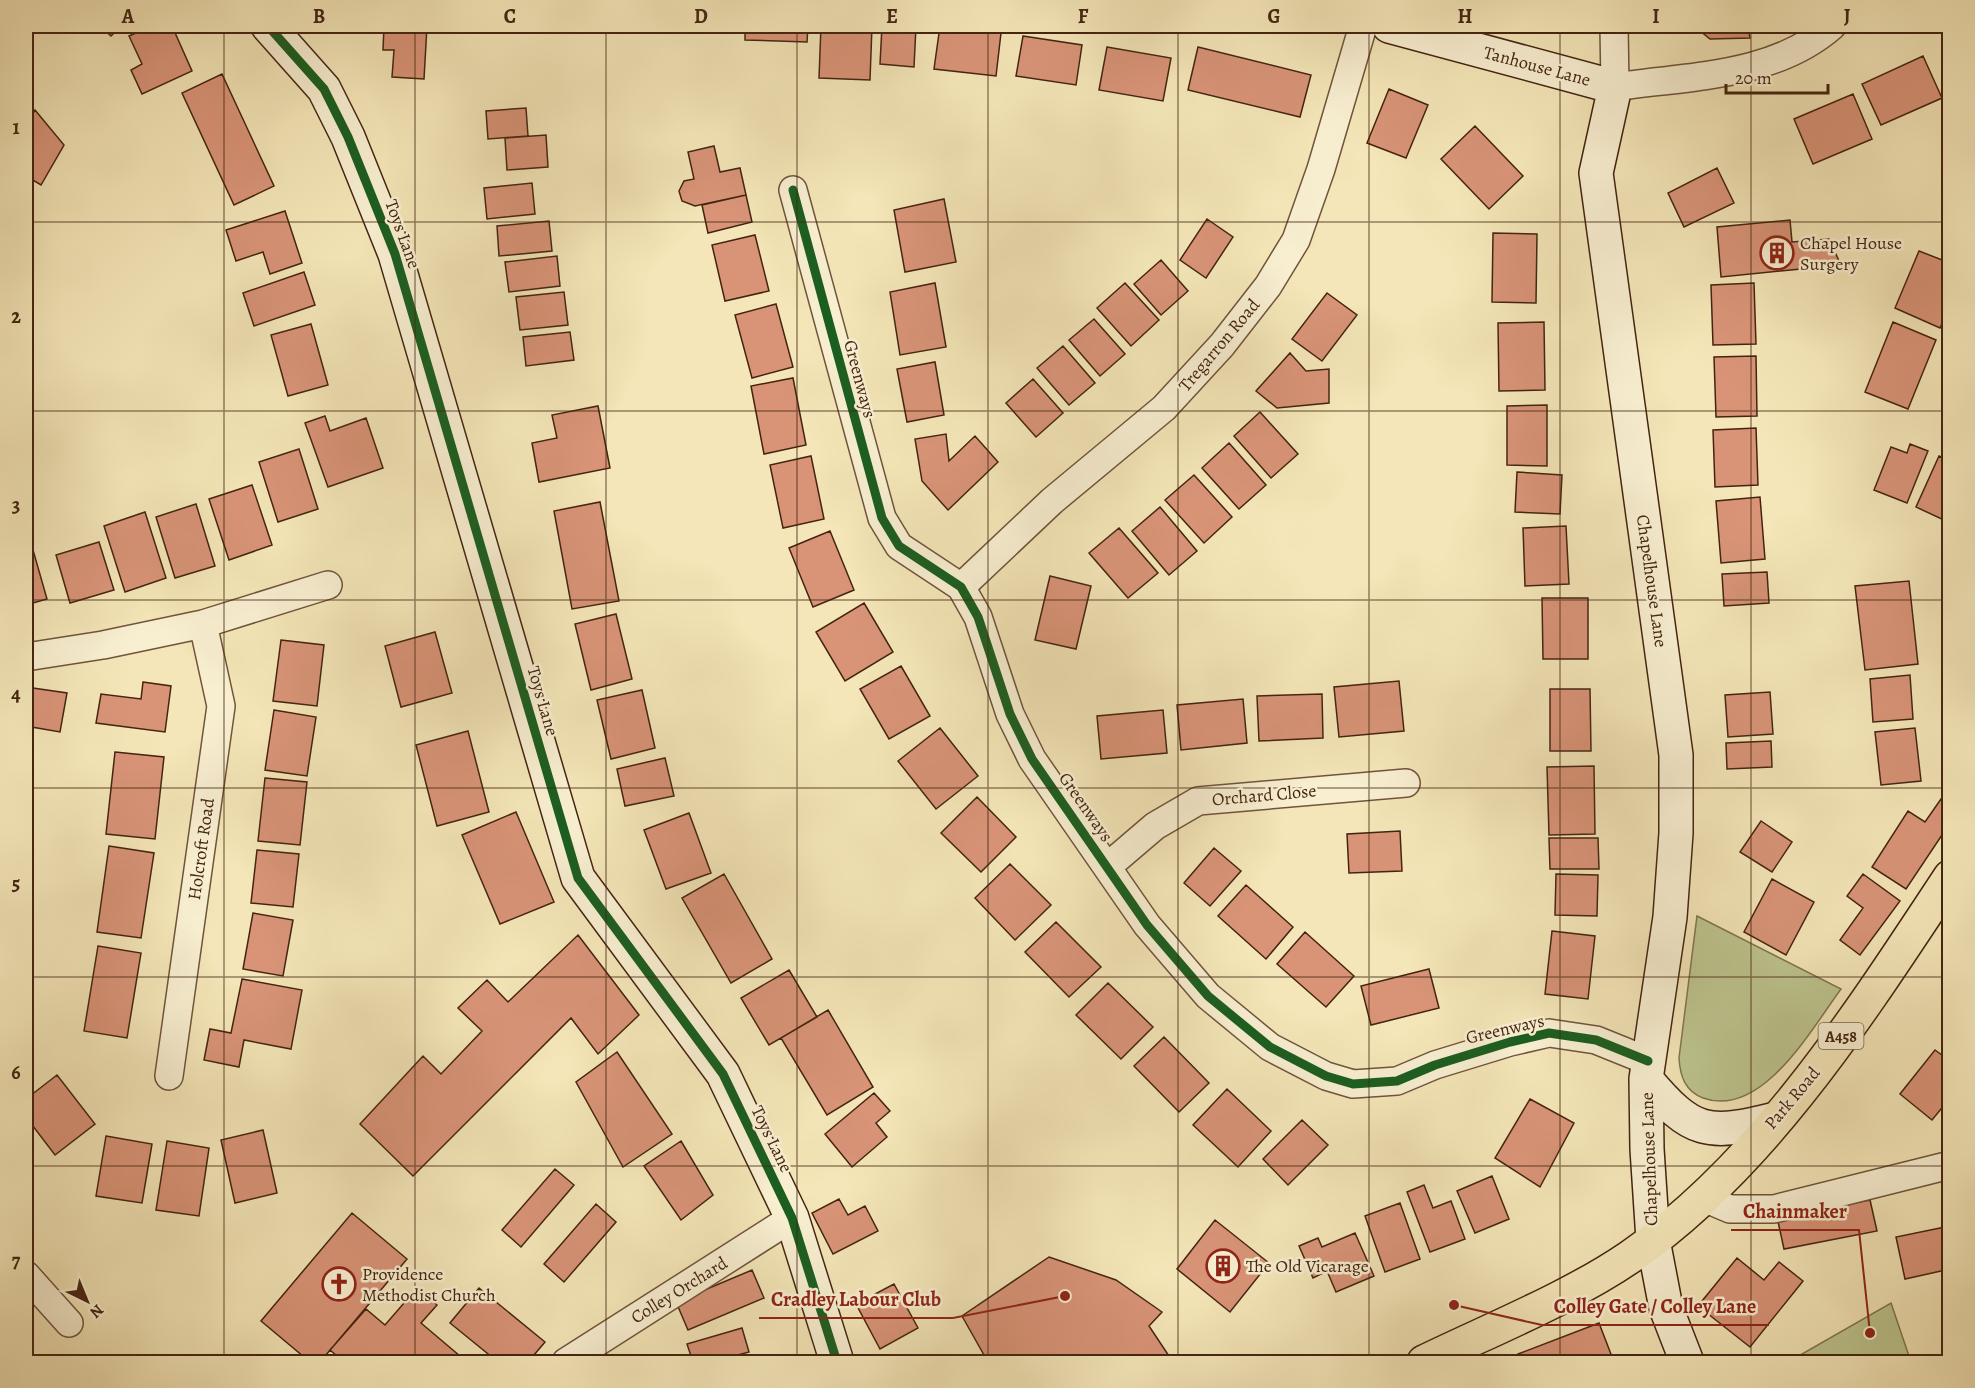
<svg xmlns="http://www.w3.org/2000/svg" width="1975" height="1388" font-family="Alegreya,serif">
	<style>
		.green { fill: #bdc48e; stroke: #807450; stroke-width: 1.5 }
		.building { fill: #d99478; stroke: #442411; stroke-width: 1.5 }
		.lines { fill: none; stroke-linecap: round; stroke-linejoin: round }
		.street-casing { stroke: #70543b; stroke-width: 30 }
		.secondary-casing { stroke: #442411; stroke-width: 36 }
		.highway-casing { stroke: #442411; stroke-width: 36 }
		.street { stroke: #f8efd1; stroke-width: 27 }
		.secondary { stroke: #f8efd1; stroke-width: 33 }
		.highway { stroke: #f4e6b8; stroke-width: 33 }
		.cycleway-casing { stroke: #f8efd1; stroke-width: 13 }
		.cycleway { stroke: #1b5e20; stroke-width: 9 }
		.grid { fill: none; stroke: #442411; stroke-width: 1.5; stroke-opacity: 0.55 }
		.labels { text-anchor: middle; stroke-width: 5; stroke-linejoin: round; paint-order: stroke }
		.shield { fill: #f8efd1; stroke: #7a614b; stroke-width: 1.5 }
		.shield-label { font-size: 16px; font-weight: bold; fill: #442411 }
		.street-label { font-size: 18px; fill: #442411; stroke: #f8efd1 }
		.poi-label { font-size: 18px; fill: #442411; stroke: #f8efd1; text-anchor: start }
		.leader { fill: none; stroke: #8f2418; stroke-width: 2 }
		.callout-dot { fill: #8f2418; stroke: #f8efd1; stroke-width: 2 }
		.callout-label { font-size: 20px; text-anchor: middle; font-weight: bold; fill: #8f2418; stroke: #f8efd1; stroke-width: 5; stroke-linejoin: round; paint-order: stroke }
		.neatline { fill: none; stroke: #442411; stroke-width: 2 }
		.grid-label { font-size: 20px; text-anchor: middle; font-weight: bold; fill: #442411 }
	</style>
	<rect width="100%" height="100%" fill="#f4e6b8"/>
	<filter id="stains"><feTurbulence type="fractalNoise" baseFrequency=".00333" numOctaves="4"/><feColorMatrix values="0 0 0 0 .2 0 0 0 0 .09 0 0 0 0 .02 0 0 0 .5 -.17"/></filter>
	<radialGradient id="worn" r=".72"><stop offset=".6" stop-color="#630" stop-opacity="0"/><stop offset="1" stop-color="#630" stop-opacity=".3"/></radialGradient>
	<path class="green" d="M 1697,916 L 1841,989 C 1812,1028 1762,1119 1703,1098 C 1685,1091 1680,1076 1679,1058 Z
		M 1891,1303 L 1911,1362 L 1788,1362 Z"/>
	<path class="building" d="M 100,26 L 121,26 L 111,36 Z
		M 152,26 L 172,26 L 192,71 L 142,94 L 131,70 L 142,64 L 129,36 Z
		M 384,26 L 427,26 L 424,79 L 392,77 L 394,50 L 383,50 Z
		M 673,26 L 731,26 L 730,32 L 673,29 Z
		M 745,26 L 808,26 L 807,42 L 745,40 Z
		M 821,26 L 872,26 L 870,80 L 819,78 Z
		M 882,26 L 916,26 L 914,67 L 880,64 Z
		M 940,26 L 1001,33 L 996,76 L 934,69 Z
		M 1694,26 L 1748,26 L 1750,38 L 1710,39 Z
		M 1023,36 L 1082,45 L 1076,85 L 1016,76 Z
		M 1107,47 L 1171,58 L 1163,101 L 1099,90 Z
		M 1198,47 L 1311,75 L 1300,117 L 1188,90 Z
		M 1923,56 L 1942,98 L 1881,125 L 1862,84 Z
		M 222,74 L 274,186 L 234,205 L 182,93 Z
		M 1389,89 L 1428,105 L 1406,158 L 1367,143 Z
		M 1853,94 L 1872,139 L 1813,164 L 1794,119 Z
		M 526,108 L 528,136 L 488,139 L 486,111 Z
		M 35,110 L 64,145 L 41,185 L 26,176 L 26,125 Z
		M 1475,126 L 1523,176 L 1489,209 L 1441,159 Z
		M 546,135 L 548,167 L 507,170 L 505,138 Z
		M 714,146 L 720,172 L 740,168 L 746,195 L 695,206 L 682,201 L 679,191 L 684,181 L 694,179 L 688,152 Z
		M 1717,168 L 1734,203 L 1684,227 L 1668,193 Z
		M 532,183 L 535,214 L 487,219 L 484,188 Z
		M 746,195 L 752,222 L 708,233 L 702,205 Z
		M 944,199 L 956,262 L 905,272 L 894,210 Z
		M 285,211 L 302,263 L 270,274 L 263,252 L 236,261 L 226,230 Z
		M 1207,219 L 1233,237 L 1206,278 L 1180,260 Z
		M 1790,220 L 1792,242 L 1829,239 L 1841,265 L 1721,277 L 1717,227 Z
		M 549,221 L 552,251 L 499,256 L 497,226 Z
		M 1493,233 L 1537,234 L 1536,303 L 1492,302 Z
		M 755,235 L 769,291 L 725,301 L 712,245 Z
		M 1919,251 L 1950,263 L 1950,306 L 1940,328 L 1895,308 Z
		M 557,256 L 560,286 L 509,292 L 505,262 Z
		M 1161,260 L 1188,291 L 1161,315 L 1134,284 Z
		M 304,272 L 315,305 L 254,326 L 243,293 Z
		M 935,283 L 946,347 L 900,355 L 890,292 Z
		M 1125,283 L 1159,320 L 1131,346 L 1097,308 Z
		M 1754,283 L 1756,344 L 1713,345 L 1711,285 Z
		M 564,292 L 568,325 L 520,330 L 516,297 Z
		M 1327,293 L 1357,315 L 1322,361 L 1292,339 Z
		M 776,304 L 793,367 L 752,378 L 735,315 Z
		M 1094,319 L 1125,354 L 1100,376 L 1069,340 Z
		M 1544,322 L 1545,390 L 1499,391 L 1498,323 Z
		M 1893,322 L 1936,340 L 1908,409 L 1865,392 Z
		M 311,324 L 328,385 L 288,396 L 271,335 Z
		M 570,332 L 574,360 L 526,366 L 523,337 Z
		M 1063,346 L 1095,383 L 1069,405 L 1037,368 Z
		M 1290,353 L 1306,371 L 1329,369 L 1329,403 L 1277,408 L 1256,391 Z
		M 1756,356 L 1757,416 L 1716,417 L 1714,357 Z
		M 935,362 L 944,415 L 907,422 L 897,369 Z
		M 793,378 L 806,445 L 764,454 L 751,386 Z
		M 1033,379 L 1063,413 L 1036,437 L 1006,403 Z
		M 1547,405 L 1547,466 L 1507,465 L 1507,406 Z
		M 598,406 L 610,468 L 539,482 L 532,443 L 557,438 L 552,415 Z
		M 1260,412 L 1298,454 L 1271,478 L 1234,436 Z
		M 325,416 L 330,431 L 366,418 L 383,468 L 328,487 L 305,423 Z
		M 1756,428 L 1758,485 L 1715,487 L 1713,430 Z
		M 946,434 L 949,461 L 975,436 L 998,462 L 948,510 L 922,481 L 915,439 Z
		M 1229,443 L 1266,485 L 1239,509 L 1202,468 Z
		M 1910,444 L 1928,451 L 1907,503 L 1874,490 L 1891,447 L 1907,453 Z
		M 299,449 L 318,509 L 278,522 L 259,462 Z
		M 811,456 L 824,519 L 783,528 L 770,465 Z
		M 1939,456 L 1950,461 L 1950,513 L 1946,521 L 1916,507 Z
		M 1517,472 L 1562,475 L 1560,514 L 1515,512 Z
		M 1194,475 L 1232,517 L 1204,543 L 1165,500 Z
		M 252,485 L 272,545 L 229,560 L 209,499 Z
		M 1760,497 L 1765,559 L 1721,563 L 1716,501 Z
		M 600,502 L 619,601 L 572,609 L 554,511 Z
		M 196,504 L 215,566 L 175,578 L 156,517 Z
		M 1160,507 L 1197,551 L 1169,575 L 1132,531 Z
		M 145,512 L 166,578 L 125,592 L 104,526 Z
		M 1566,526 L 1569,584 L 1525,586 L 1523,528 Z
		M 1119,528 L 1158,573 L 1128,598 L 1089,553 Z
		M 830,531 L 854,590 L 813,607 L 789,548 Z
		M 99,542 L 114,590 L 70,603 L 56,555 Z
		M 33,550 L 47,599 L 26,605 L 26,553 Z
		M 1767,572 L 1769,603 L 1724,606 L 1722,574 Z
		M 1050,576 L 1091,586 L 1076,649 L 1035,640 Z
		M 1909,581 L 1918,664 L 1865,670 L 1855,586 Z
		M 1542,598 L 1588,598 L 1588,659 L 1543,659 Z
		M 864,603 L 893,652 L 845,681 L 816,632 Z
		M 616,614 L 632,679 L 591,690 L 575,624 Z
		M 435,632 L 452,693 L 401,707 L 385,646 Z
		M 281,640 L 324,645 L 317,706 L 273,701 Z
		M 901,666 L 930,716 L 889,739 L 860,689 Z
		M 1910,675 L 1913,719 L 1873,722 L 1870,679 Z
		M 1399,681 L 1404,731 L 1339,737 L 1334,687 Z
		M 143,682 L 171,686 L 165,732 L 96,723 L 101,694 L 141,699 Z
		M 26,687 L 67,693 L 60,732 L 26,726 Z
		M 1550,689 L 1590,689 L 1591,751 L 1550,751 Z
		M 642,690 L 655,748 L 611,759 L 597,700 Z
		M 1770,692 L 1773,734 L 1728,737 L 1725,695 Z
		M 1322,694 L 1323,738 L 1259,741 L 1257,696 Z
		M 1243,699 L 1247,743 L 1181,750 L 1177,705 Z
		M 274,710 L 316,717 L 307,776 L 265,770 Z
		M 1163,710 L 1167,753 L 1101,759 L 1097,716 Z
		M 940,728 L 978,776 L 936,809 L 898,761 Z
		M 1915,728 L 1921,781 L 1881,785 L 1875,732 Z
		M 468,731 L 489,812 L 437,826 L 416,745 Z
		M 1771,741 L 1772,767 L 1727,769 L 1726,743 Z
		M 115,752 L 164,757 L 155,839 L 106,834 Z
		M 665,758 L 674,796 L 625,806 L 617,769 Z
		M 1594,766 L 1595,834 L 1549,835 L 1547,767 Z
		M 265,778 L 307,782 L 300,845 L 258,841 Z
		M 977,797 L 1016,837 L 981,872 L 941,833 Z
		M 1941,799 L 1950,804 L 1950,823 L 1906,889 L 1872,867 L 1908,811 L 1925,822 Z
		M 516,812 L 554,902 L 500,924 L 462,835 Z
		M 689,813 L 711,873 L 666,889 L 644,830 Z
		M 1761,821 L 1792,842 L 1772,872 L 1740,852 Z
		M 1400,831 L 1402,871 L 1349,873 L 1347,834 Z
		M 1549,838 L 1598,838 L 1599,869 L 1550,869 Z
		M 109,846 L 154,853 L 141,938 L 97,932 Z
		M 1214,848 L 1241,871 L 1210,906 L 1184,883 Z
		M 257,850 L 299,854 L 293,907 L 251,903 Z
		M 1010,864 L 1051,905 L 1015,940 L 975,898 Z
		M 724,874 L 772,959 L 731,983 L 682,898 Z
		M 1556,874 L 1598,875 L 1597,916 L 1555,915 Z
		M 1863,874 L 1900,901 L 1860,955 L 1840,940 L 1863,908 L 1847,896 Z
		M 1772,879 L 1814,902 L 1786,955 L 1744,932 Z
		M 1246,885 L 1293,927 L 1266,959 L 1218,916 Z
		M 253,913 L 293,920 L 283,976 L 243,969 Z
		M 1056,922 L 1101,967 L 1069,997 L 1025,952 Z
		M 1552,931 L 1595,936 L 1588,999 L 1545,994 Z
		M 1305,932 L 1354,976 L 1326,1007 L 1277,964 Z
		M 578,935 L 639,1015 L 598,1054 L 571,1018 L 413,1176 L 360,1124 L 423,1056 L 441,1074 L 482,1031 L 458,1008 L 487,980 L 508,1002 Z
		M 98,946 L 141,953 L 127,1038 L 84,1031 Z
		M 1429,969 L 1439,1008 L 1371,1025 L 1361,986 Z
		M 789,970 L 817,1017 L 769,1045 L 741,998 Z
		M 242,979 L 302,990 L 291,1049 L 244,1040 L 239,1067 L 204,1060 L 210,1029 L 231,1033 Z
		M 1108,983 L 1153,1027 L 1121,1059 L 1076,1015 Z
		M 828,1010 L 873,1087 L 827,1115 L 781,1038 Z
		M 1164,1037 L 1209,1083 L 1179,1112 L 1134,1066 Z
		M 1935,1050 L 1950,1061 L 1950,1098 L 1932,1120 L 1900,1094 Z
		M 617,1052 L 672,1134 L 623,1167 L 576,1082 Z
		M 57,1075 L 95,1124 L 55,1155 L 26,1117 L 26,1099 Z
		M 1227,1089 L 1271,1131 L 1238,1167 L 1193,1125 Z
		M 874,1093 L 890,1111 L 876,1123 L 887,1137 L 852,1167 L 825,1134 Z
		M 1530,1099 L 1574,1123 L 1540,1187 L 1495,1158 Z
		M 1302,1120 L 1328,1145 L 1288,1185 L 1263,1159 Z
		M 263,1130 L 277,1193 L 235,1203 L 221,1140 Z
		M 106,1136 L 152,1144 L 142,1203 L 96,1196 Z
		M 167,1141 L 209,1148 L 199,1216 L 156,1210 Z
		M 681,1141 L 713,1195 L 681,1220 L 644,1166 Z
		M 555,1169 L 574,1185 L 521,1247 L 502,1230 Z
		M 1492,1176 L 1509,1219 L 1475,1233 L 1457,1191 Z
		M 1424,1185 L 1433,1208 L 1451,1201 L 1465,1239 L 1430,1252 L 1407,1192 Z
		M 839,1199 L 848,1215 L 865,1206 L 878,1231 L 833,1254 L 812,1213 Z
		M 1870,1200 L 1877,1231 L 1784,1249 L 1777,1217 Z
		M 1400,1203 L 1420,1259 L 1385,1272 L 1365,1216 Z
		M 596,1204 L 616,1222 L 564,1282 L 544,1264 Z
		M 352,1213 L 407,1259 L 320,1362 L 310,1362 L 261,1321 Z
		M 1215,1220 L 1269,1263 L 1230,1312 L 1177,1269 Z
		M 1950,1226 L 1950,1269 L 1905,1279 L 1896,1237 Z
		M 1355,1233 L 1374,1276 L 1336,1292 L 1327,1271 L 1313,1278 L 1299,1246 L 1318,1238 L 1322,1247 Z
		M 1049,1257 L 1116,1280 L 1162,1312 L 1149,1326 L 1173,1362 L 988,1362 L 962,1316 Z
		M 1737,1258 L 1764,1280 L 1779,1262 L 1803,1281 L 1750,1347 L 1698,1306 Z
		M 752,1270 L 764,1298 L 688,1330 L 676,1302 Z
		M 894,1284 L 918,1328 L 880,1349 L 856,1304 Z
		M 417,1288 L 437,1305 L 421,1323 L 467,1362 L 344,1362 L 330,1350 L 366,1309 L 385,1325 Z
		M 479,1288 L 545,1342 L 528,1362 L 498,1362 L 450,1323 Z
		M 1599,1323 L 1614,1362 L 1521,1362 L 1518,1354 Z
		M 742,1328 L 749,1352 L 712,1362 L 693,1362 L 687,1344 Z"/>
	<g class="lines">
		<defs>
			<path id="street" d="M 1614,26 L 1615,87 C 1688,76 1774,77 1832,26
				M 793,190 L 882,518 L 899,546 L 961,587 L 978,617 L 1010,714 L 1032,759 L 1147,925 L 1208,996 L 1270,1047 L 1326,1076 L 1353,1084 L 1397,1081 L 1435,1065 L 1510,1042 L 1549,1033 L 1596,1040 L 1648,1061
				M 961,587 L 1052,501 L 1164,408 L 1222,345 L 1268,286 L 1296,240 L 1321,169 L 1363,26
				M 26,657 L 103,645 L 203,624 L 328,585
				M 1107,867 L 1155,826 L 1198,801 L 1406,783
				M 169,1076 L 221,706 L 203,624
				M 1704,1198 L 1730,1209 L 1774,1209 L 1950,1165
				M 26,1275 L 69,1323
				M 566,1362 L 792,1218"/>
			<path id="secondary" d="M 268,26 L 324,89 L 348,137 L 395,254 L 578,878 L 723,1074 L 792,1218 L 837,1362
				M 1389,26 L 1615,87 L 1596,173 L 1676,755 L 1676,833 L 1670,917 L 1646,1079 L 1647,1149 L 1653,1240 L 1666,1308 L 1687,1362
				M 1646,1079 C 1692,1134 1707,1136 1776,1119"/>
			<path id="highway" d="M 1424,1362 C 1490,1330 1570,1298 1630,1257 C 1763,1166 1862,1010 1950,877"/>
		</defs>
		<use href="#street" class="street-casing"/>
		<use href="#secondary" class="secondary-casing"/>
		<use href="#highway" class="highway-casing"/>
		<use href="#street" class="street"/>
		<use href="#secondary" class="secondary"/>
		<use href="#highway" class="highway"/>
		<defs>
			<path id="cycleway" d="M 268,26 L 324,89 L 348,137 L 395,254 L 578,878 L 723,1074 L 792,1218 L 837,1362
				M 793,190 L 882,518 L 899,546 L 961,587 L 978,617 L 1010,714 L 1032,759 L 1147,925 L 1208,996 L 1270,1047 L 1326,1076 L 1353,1084 L 1397,1081 L 1435,1065 L 1510,1042 L 1549,1033 L 1596,1040 L 1648,1061"/>
		</defs>
		<use href="#cycleway" class="cycleway-casing"/>
		<use href="#cycleway" class="cycleway"/>
	</g>
	<path class="grid" d="M 224,26 L 224,1362M 415,26 L 415,1362M 606,26 L 606,1362M 797,26 L 797,1362M 988,26 L 988,1362M 1178,26 L 1178,1362M 1369,26 L 1369,1362M 1560,26 L 1560,1362M 1751,26 L 1751,1362M 26,222 L 1950,222M 26,411 L 1950,411M 26,600 L 1950,600M 26,788 L 1950,788M 26,977 L 1950,977M 26,1166 L 1950,1166"/>
	<defs>
		<symbol id="building-ring" viewBox="-11 -11 22 22"><circle r="9.5" fill="#f8efd1" stroke="#8f2418" stroke-width="1.5"/><path d="M-4-6H4V6H1V3H-1V6H-4ZM-2.5-4.3h1.7v1.8h-1.7ZM.8-4.3h1.7v1.8H.8ZM-2.5-1h1.7V.8h-1.7ZM.8-1h1.7V.8H.8Z" fill="#8f2418"/></symbol>
		<symbol id="church-ring" viewBox="-11 -11 22 22"><circle r="9.5" fill="#f8efd1" stroke="#8f2418" stroke-width="1.5"/><path d="M-1.2-6h2.4v3.5h3.3v2.4h-3.3V6h-2.4V-.1h-3.3v-2.4h3.3Z" fill="#8f2418"/></symbol>
	</defs>
	<g fill-rule="evenodd">
		<use href="#building-ring" x="1758" y="234" width="38" height="38"/>
		<use href="#building-ring" x="1204" y="1247" width="38" height="38"/>
		<use href="#church-ring" x="320" y="1265" width="38" height="38"/>
	</g>
	<g class="labels">
		<rect class="shield" x="1818.5" y="1023" width="45" height="26" rx="4.5"/>
		<g class="shield-label">
			<text x="1841" y="1042">A458</text>
		</g>
		<g class="street-label">
			<text transform="translate(1537 66) rotate(15)" y="6">Tanhouse Lane</text>
			<text transform="translate(403 234) rotate(70)" y="6">Toys Lane</text>
			<text transform="translate(1219 345) rotate(-50)" y="6">Tregarron Road</text>
			<text transform="translate(860 379) rotate(75)" y="6">Greenways</text>
			<text transform="translate(1652 581) rotate(82)" y="6">Chapelhouse Lane</text>
			<text transform="translate(543 701) rotate(74)" y="6">Toys Lane</text>
			<text transform="translate(1264 795) rotate(-5)" y="6">Orchard Close</text>
			<text transform="translate(1086 807) rotate(55)" y="6">Greenways</text>
			<text transform="translate(201 849) rotate(-82)" y="6">Holcroft Road</text>
			<text transform="translate(1505 1029) rotate(-13)" y="6">Greenways</text>
			<text transform="translate(1792 1098) rotate(-50)" y="6">Park Road</text>
			<text transform="translate(772 1139) rotate(64)" y="6">Toys Lane</text>
			<text transform="translate(1649 1159) rotate(-92)" y="6">Chapelhouse Lane</text>
			<text transform="translate(679 1290) rotate(-32)" y="6">Colley Orchard</text>
		</g>
		<g class="poi-label">
			<text x="1800" y="249">Chapel House<tspan x="1800" dy="21">Surgery</tspan></text>
			<text x="1246" y="1272">The Old Vicarage</text>
			<text x="362" y="1280">Providence<tspan x="362" dy="21">Methodist Church</tspan></text>
		</g>
	</g>
	<path class="leader" d="M1870 1333L1859 1230H1731M1065 1296L953 1318H759M1454 1305L1542 1325H1769"/>
	<g class="callout-dot">
		<circle cx="1870" cy="1333" r="6"/>
		<circle cx="1065" cy="1296" r="6"/>
		<circle cx="1454" cy="1305" r="6"/>
	</g>
	<g class="callout-label">
		<text x="1795" y="1218">Chainmaker</text>
		<text x="856" y="1306">Cradley Labour Club</text>
		<text x="1655" y="1313">Colley Gate / Colley Lane</text>
	</g>
	<rect width="1975" height="1388" fill="none" stroke="#f4e6b8" stroke-width="66"/>
	<g transform="translate(87 1301) rotate(137)" stroke="#f8efd1" stroke-width="4.5" paint-order="stroke">
	<path d="M0-4.5L10 22L0 15L-10 22Z" fill="#442411"/>
	<text y="-9" font-size="16" font-weight="bold" text-anchor="middle" fill="#442411">N</text>
	</g>
	<path d="M1726 84v9h102v-9" fill="none" stroke="#442411" stroke-width="3"/>
	<text x="1735" y="84" font-size="18" fill="#442411" stroke="#f8efd1" stroke-width="4.5" paint-order="stroke">20 m</text>
	<rect x="33" y="33" width="1909" height="1322" class="neatline"/>
	<g class="grid-label">
		<text x="128" y="23">A</text>
		<text x="319" y="23">B</text>
		<text x="510" y="23">C</text>
		<text x="701" y="23">D</text>
		<text x="892" y="23">E</text>
		<text x="1083" y="23">F</text>
		<text x="1274" y="23">G</text>
		<text x="1465" y="23">H</text>
		<text x="1656" y="23">I</text>
		<text x="1847" y="23">J</text>
		<text x="16" y="134">1</text>
		<text x="16" y="323">2</text>
		<text x="16" y="512">3</text>
		<text x="16" y="701">4</text>
		<text x="16" y="890">5</text>
		<text x="16" y="1079">6</text>
		<text x="16" y="1267">7</text>
	</g>
	<rect width="100%" height="100%" filter="url(#stains)"/>
	<rect width="100%" height="100%" fill="url(#worn)"/>
</svg>
